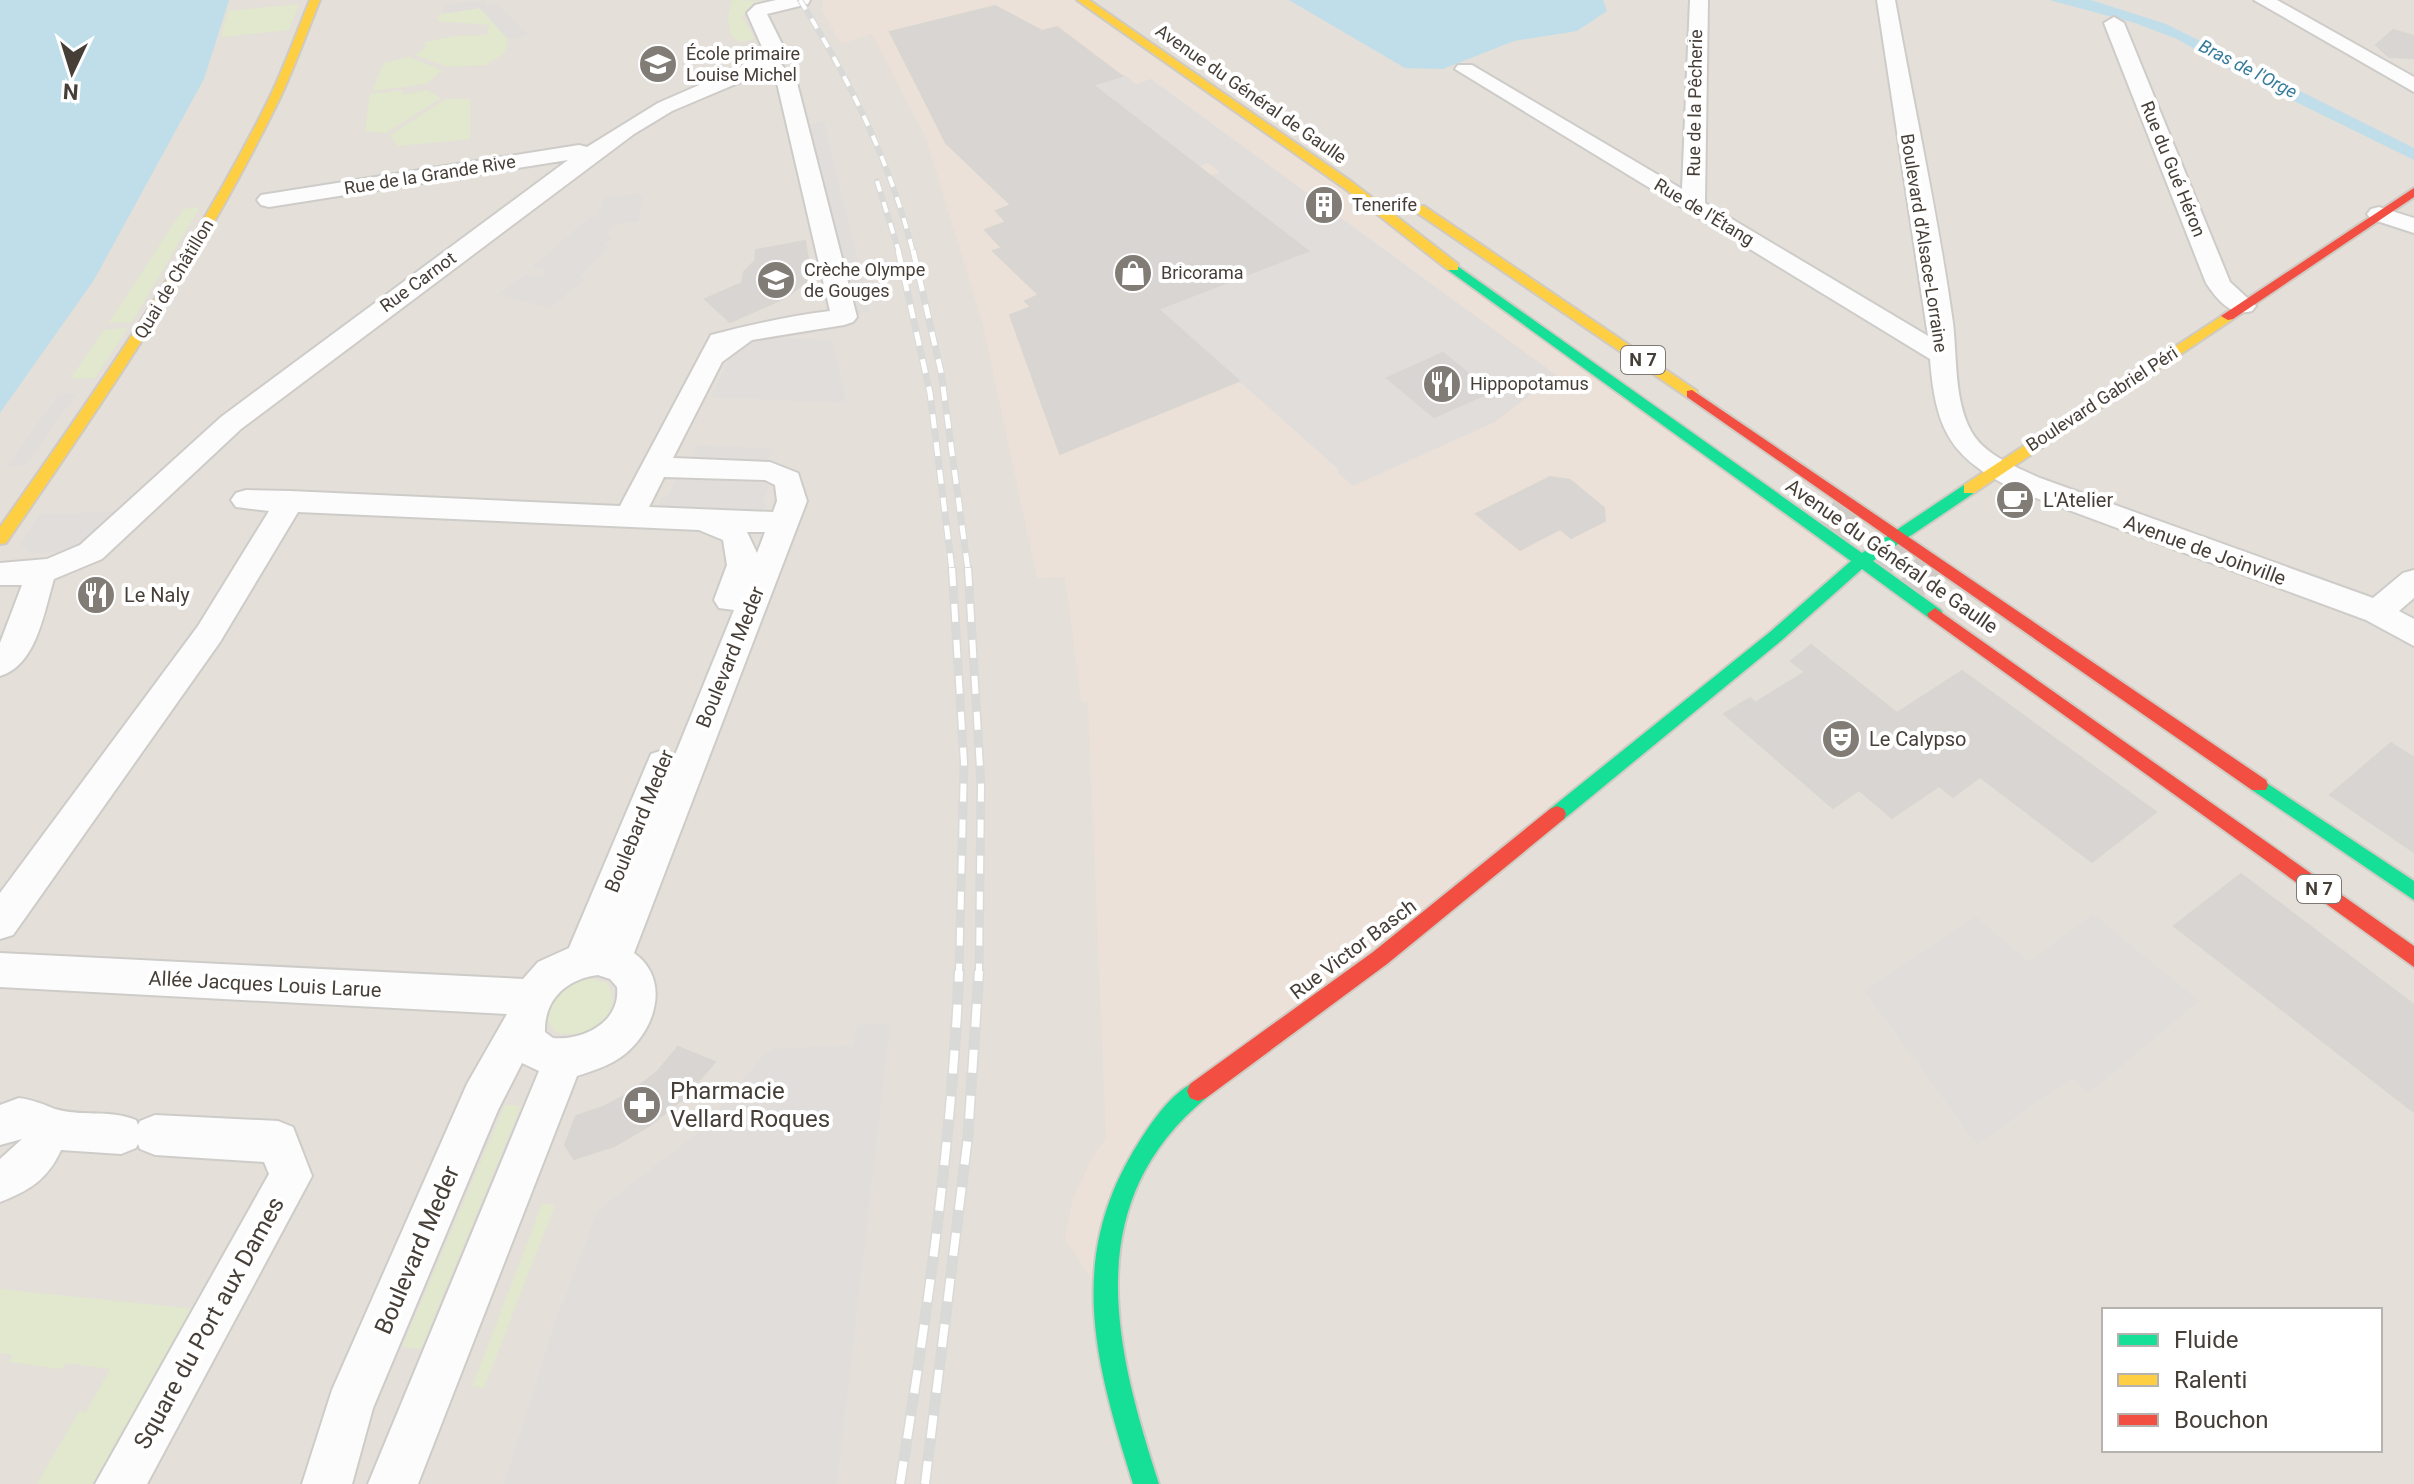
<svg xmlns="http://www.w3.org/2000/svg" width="2414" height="1484" font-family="Roboto,sans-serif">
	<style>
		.residential { fill: #e4dfd9; fill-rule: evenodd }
		.commercial { fill: #ebe1d8 }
		.green { fill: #e1e8cd }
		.parking { fill: #e0dddb }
		.water { fill: #bfdeea }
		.building { fill: #d9d5d2; stroke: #d9d5d1; stroke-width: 2 }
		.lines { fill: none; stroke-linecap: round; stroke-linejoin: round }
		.primary-tunnel-far1 { stroke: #cfcbc7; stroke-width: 35; stroke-dasharray: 35 18; stroke-linecap: butt }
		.primary-tunnel { stroke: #cfcbc7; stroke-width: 44; stroke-dasharray: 44 22; stroke-linecap: butt }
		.street-casing { stroke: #ceccc9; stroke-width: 4 }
		.fast-casing { stroke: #cfcac2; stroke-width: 4 }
		.slow-casing { stroke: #cfcac2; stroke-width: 4 }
		.jam-casing { stroke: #cfcac2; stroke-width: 4 }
		.street { fill: #fdfcfc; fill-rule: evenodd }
		.fast { fill: #16e098; fill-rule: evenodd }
		.slow { fill: #ffcf43; fill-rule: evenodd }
		.jam { fill: #f24e42; fill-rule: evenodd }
		.rail-far3-casing { stroke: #d9d9d8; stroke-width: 6 }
		.rail-far2-casing { stroke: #d9d9d8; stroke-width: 7 }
		.rail-far1-casing { stroke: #d9d9d8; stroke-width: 9 }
		.rail-casing { stroke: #d9d9d8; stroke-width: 11 }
		.rail-far3 { stroke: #fff; stroke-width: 4; stroke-dasharray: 11; stroke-linecap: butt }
		.rail-far2 { stroke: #fff; stroke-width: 5; stroke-dasharray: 14; stroke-linecap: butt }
		.rail-far1 { stroke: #fff; stroke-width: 6; stroke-dasharray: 18; stroke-linecap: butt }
		.rail { stroke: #fff; stroke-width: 8; stroke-dasharray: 23; stroke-linecap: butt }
		.labels { text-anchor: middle; stroke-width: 8; stroke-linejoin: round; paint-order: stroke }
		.far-poi-label { font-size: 18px; fill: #463f38; stroke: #fff; text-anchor: start }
		.far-water-label { font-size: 18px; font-style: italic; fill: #367b99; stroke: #fff }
		.far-street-label { font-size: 18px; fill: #463f38; stroke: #fff }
		.shield { fill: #fff; stroke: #7e7974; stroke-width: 2 }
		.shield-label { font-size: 18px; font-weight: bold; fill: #463f38 }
		.poi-label { font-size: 20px; fill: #463f38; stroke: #fff; text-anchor: start }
		.street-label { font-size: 20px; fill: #463f38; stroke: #fff }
		.near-poi-label { font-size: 24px; fill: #463f38; stroke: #fff; text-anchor: start }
		.near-street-label { font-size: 24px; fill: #463f38; stroke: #fff }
	</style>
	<rect width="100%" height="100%" fill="#f1eeeb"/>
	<path class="residential" d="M 67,0 L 2414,0 L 2414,1484 L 0,1484 L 0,128 ZM 2104,1310 L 2380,1310 L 2380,1450 L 2104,1450 Z"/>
	<path class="commercial" d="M 823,0 L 1082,0 L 1860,562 L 1145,1149 L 1105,1299 L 1065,1239 L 1073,1198 L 1094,1154 L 1106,1139 L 1088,703 L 1081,701 L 1065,577 L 1037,578 L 982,321 L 926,138 L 872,34 L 841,44 L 822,10 Z"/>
	<path class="green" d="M 732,0 L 764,1 L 752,5 L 742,17 L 755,39 L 740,42 L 731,36 L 728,18 Z
		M 299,4 L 289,30 L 221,37 L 228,11 Z
		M 480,8 L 508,39 L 505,53 L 486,65 L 448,67 L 415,55 L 424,49 L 426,42 L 455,36 L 487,35 L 489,25 L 437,21 L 439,14 Z
		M 409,57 L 442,70 L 426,84 L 372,91 L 384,63 Z
		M 404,90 L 401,95 L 427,90 L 441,98 L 386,133 L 365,131 L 370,94 Z
		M 446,99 L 470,99 L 470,139 L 398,146 L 390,135 Z
		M 200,207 L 132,322 L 109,323 L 183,209 Z
		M 128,328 L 95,378 L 70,379 L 104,330 Z
		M 589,978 L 607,983 C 627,1016 585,1042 556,1032 C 531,1008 564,981 589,978 Z
		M 505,1105 L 521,1106 L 421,1349 L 402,1347 Z
		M 542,1204 L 555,1205 L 484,1388 L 472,1387 Z
		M 0,1289 L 196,1309 L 99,1484 L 37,1484 L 79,1411 L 86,1412 L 110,1369 L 66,1363 L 62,1369 L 9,1362 L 12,1355 L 0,1353 Z"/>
	<path class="parking" d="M 485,1 L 486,5 L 497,3 L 528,35 L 508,39 L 480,8 L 443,14 L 443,8 L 450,4 Z
		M 1125,75 L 1136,84 L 1151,79 L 1556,375 L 1495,422 L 1353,486 L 1337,472 L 1339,470 L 1158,309 L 1211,176 L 1220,172 L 1208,163 L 1198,167 L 941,133 Z
		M 824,122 L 870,312 L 855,315 L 807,124 Z
		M 644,194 L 638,222 L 619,223 L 606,234 L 612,237 L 603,246 L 610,247 L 579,276 L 586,278 L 550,308 L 498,294 L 525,274 L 540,278 L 548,271 L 532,267 L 590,217 L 597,218 L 604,197 Z
		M 755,337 L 832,340 L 847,403 L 711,397 L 731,355 Z
		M 77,393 L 25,466 L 6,467 L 59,394 Z
		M 697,445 L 775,449 L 767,461 L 692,458 Z
		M 676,479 L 770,483 L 763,501 L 767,502 L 762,515 L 656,510 L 662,497 L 668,497 Z
		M 113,512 L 91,538 L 63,551 L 31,554 L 22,546 L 21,542 L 41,514 Z
		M 2093,914 L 2199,1001 L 2089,1093 L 2071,1078 L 1977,1145 L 1864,990 L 1976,917 L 2029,962 Z
		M 890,1024 L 837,1484 L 504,1484 L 556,1319 L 598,1210 L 690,1139 L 712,1118 L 762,1057 L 773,1049 L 854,1045 L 857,1025 Z"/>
	<path class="water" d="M 0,0 L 229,0 L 204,79 L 94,280 L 0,413 Z
		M 1289,0 L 1603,0 L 1607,11 L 1577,31 L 1514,41 L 1443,69 L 1405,68 Z
		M 2049,0 L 2091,0 L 2166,24 L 2414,148 L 2414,160 L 2227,68 L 2177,39 L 2135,23 Z"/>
	<path class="building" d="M 995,6 L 1042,31 L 1057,27 L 1122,76 L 1093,85 L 1308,251 L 1158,309 L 1239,381 L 1060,454 L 1010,315 L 1031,307 L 1025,301 L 1039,295 L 993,251 L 1002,248 L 985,230 L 1006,222 L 996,211 L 1011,205 L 946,143 L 890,32 Z
		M 2393,30 L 2414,36 L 2414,58 L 2389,57 L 2376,45 Z
		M 805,241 L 810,270 L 806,282 L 785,298 L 730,322 L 705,299 L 742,283 L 744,272 L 755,261 L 756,250 Z
		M 1443,353 L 1491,392 L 1434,417 L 1387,378 Z
		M 1550,477 L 1570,480 L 1604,508 L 1605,521 L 1571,538 L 1560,529 L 1520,550 L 1476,514 Z
		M 1811,645 L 1897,713 L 1962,671 L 2156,812 L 2092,862 L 1980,777 L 1953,797 L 1939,786 L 1892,818 L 1859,790 L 1833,808 L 1724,714 L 1750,698 L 1755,703 L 1805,672 L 1791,661 Z
		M 2391,743 L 2414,758 L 2414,852 L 2330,795 Z
		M 2241,874 L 2414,1005 L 2414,1112 L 2174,926 Z
		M 678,1047 L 715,1062 L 684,1098 L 649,1126 L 614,1146 L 574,1159 L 565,1145 L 576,1116 L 603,1107 L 630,1093 L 658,1071 Z"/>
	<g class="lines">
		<path class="primary-tunnel-far1" d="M 1827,511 L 1912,570"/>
		<path class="primary-tunnel" d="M 1909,568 L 1932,584"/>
		<defs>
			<path id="street" d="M 776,0 L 810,0 L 808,4 L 767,14 L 787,54 L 781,64 L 797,83 L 857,317 L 853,322 L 844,325 L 752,340 L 722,362 L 673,458 L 770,462 L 798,473 L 807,501 L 634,953 C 675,982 652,1041 613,1062 C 602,1068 589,1072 577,1076 L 418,1484 L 368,1484 L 539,1071 L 522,1063 L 498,1110 L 373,1408 L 352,1484 L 302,1484 L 332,1390 L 467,1084 L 507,1014 L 0,987 L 0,953 L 523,979 L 538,962 L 569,948 L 651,754 L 663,750 L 675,755 L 734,610 L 719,608 L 714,600 L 727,565 L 723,540 L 699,530 L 298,512 L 220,642 L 13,935 L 0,939 L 0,893 L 198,626 L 269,511 L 236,507 L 231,500 L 236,493 L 246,490 L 290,491 L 620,506 L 711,335 C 749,325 789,316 830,311 L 777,83 L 764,72 L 672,111 L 634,134 L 241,429 L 102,559 L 54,579 C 44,611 37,665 0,676 L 0,643 L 22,585 L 0,585 L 0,563 L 47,559 L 80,545 L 221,417 L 568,160 L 269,207 L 261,205 L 257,200 L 261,195 L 579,145 L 587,147 L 658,103 L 766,56 L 747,13 L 755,5 ZM 664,477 L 765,480 L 775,485 L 777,501 L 773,512 L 649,507 ZM 747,532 L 765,532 L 757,553 ZM 598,975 L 610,979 L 617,987 C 621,1022 583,1041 553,1038 L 545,1032 C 544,999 567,979 598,975 Z
				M 1690,0 L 1708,0 L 1705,203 L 1928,336 L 1877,0 L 1895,0 C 1914,107 1938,215 1953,323 C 1957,357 1954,400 1971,431 C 1984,455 2016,467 2040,478 L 2373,598 L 2403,573 L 2414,570 L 2414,598 L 2399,611 L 2414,619 L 2414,646 L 2366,620 L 2020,492 C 1952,459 1936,434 1930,359 L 1455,69 L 1458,65 L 1472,65 L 1682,189 Z
				M 2254,0 L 2277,0 L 2414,77 L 2414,92 Z
				M 2114,17 L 2124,23 L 2230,282 L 2256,306 L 2252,311 C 2230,317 2217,299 2206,283 L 2104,23 Z
				M 2379,207 L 2414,218 L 2414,233 L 2371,219 L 2367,214 L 2371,209 Z
				M 19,1098 C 33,1100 43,1104 55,1109 C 80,1117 109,1109 136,1120 L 138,1125 L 140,1121 L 155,1115 L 278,1121 L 293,1127 L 312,1176 L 147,1484 L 95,1484 L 269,1174 L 264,1162 L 155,1155 L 140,1149 L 138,1144 L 136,1148 L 121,1154 L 61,1150 C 48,1179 29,1191 0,1202 L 0,1159 L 22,1139 L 0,1145 L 0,1105 Z"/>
			<path id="fast" d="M 1453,263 L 1862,553 L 1964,485 L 1974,485 L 1974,493 L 1873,561 L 1941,610 L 1943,614 L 1941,618 L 1929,618 L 1862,569 L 1782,640 L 1564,819 L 1557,822 L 1550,819 L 1548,814 L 1550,809 L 1770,632 L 1851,561 L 1448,270 L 1448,264 Z
				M 2259,778 L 2414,881 L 2414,900 L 2252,790 L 2250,785 L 2252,780 Z
				M 1198,1081 L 1206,1084 L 1209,1091 L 1206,1098 C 1078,1204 1115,1348 1159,1484 L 1133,1484 C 1095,1361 1065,1258 1139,1142 C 1153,1120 1173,1090 1198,1081 Z"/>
			<path id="slow" d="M 310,0 L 320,0 C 306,34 294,69 278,102 C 202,257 104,401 6,543 L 0,544 L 0,527 C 97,390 193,251 268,101 C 284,68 296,34 310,0 Z
				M 1077,0 L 1089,0 L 1352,182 L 1458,264 L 1458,270 L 1448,270 L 1344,188 Z
				M 1416,206 L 1424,206 L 1697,391 L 1697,397 L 1687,397 L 1416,212 Z
				M 2228,312 L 2235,316 L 2233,319 L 1974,493 L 1964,493 L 1964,485 Z"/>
			<path id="jam" d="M 2414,188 L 2414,197 L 2233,319 L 2228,320 L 2221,316 Z
				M 1692,390 L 2266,780 L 2268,785 L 2266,790 L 2252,790 L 1687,397 L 1687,391 Z
				M 1935,608 L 2414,946 L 2414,967 L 1929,618 L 1927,614 Z
				M 1557,806 L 1564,809 L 1566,814 L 1564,819 L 1387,964 L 1206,1098 L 1198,1101 L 1190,1098 L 1187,1091 L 1190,1084 L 1373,952 L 1550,809 Z"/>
		</defs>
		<use href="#street" class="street-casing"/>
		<use href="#fast" class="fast-casing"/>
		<use href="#slow" class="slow-casing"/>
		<use href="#jam" class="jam-casing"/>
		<use href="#street" class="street"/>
		<use href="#fast" class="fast"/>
		<use href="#slow" class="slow"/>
		<use href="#jam" class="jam"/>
		<defs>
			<path id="rail-far3" d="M 800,0 C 849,79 890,161 913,252
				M 877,181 L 899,252"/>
			<path id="rail-far2" d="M 898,250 L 930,393 L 952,570
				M 913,250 L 941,372 L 968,570"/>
			<path id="rail-far1" d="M 952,568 L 964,763 L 959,973
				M 968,568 L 981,785 L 979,973"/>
			<path id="rail" d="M 900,1484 C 927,1314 952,1143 959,971
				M 925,1484 L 968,1136 L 979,971"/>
		</defs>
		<use href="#rail-far3" class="rail-far3-casing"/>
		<use href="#rail-far2" class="rail-far2-casing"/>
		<use href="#rail-far1" class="rail-far1-casing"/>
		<use href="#rail" class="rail-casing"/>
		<use href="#rail-far3" class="rail-far3"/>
		<use href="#rail-far2" class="rail-far2"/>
		<use href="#rail-far1" class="rail-far1"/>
		<use href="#rail" class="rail"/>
	</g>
	<defs>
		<symbol id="school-disc" viewBox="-11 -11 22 22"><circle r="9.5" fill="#827c77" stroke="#fff"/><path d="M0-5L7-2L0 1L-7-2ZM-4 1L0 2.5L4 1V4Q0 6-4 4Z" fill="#fff"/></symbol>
		<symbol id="building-disc" viewBox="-11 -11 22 22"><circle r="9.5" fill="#827c77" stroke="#fff"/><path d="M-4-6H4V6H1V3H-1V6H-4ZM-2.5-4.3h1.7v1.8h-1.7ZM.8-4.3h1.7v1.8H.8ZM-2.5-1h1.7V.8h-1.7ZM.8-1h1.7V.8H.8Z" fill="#fff"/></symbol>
		<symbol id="shop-disc" viewBox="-11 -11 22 22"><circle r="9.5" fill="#827c77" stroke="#fff"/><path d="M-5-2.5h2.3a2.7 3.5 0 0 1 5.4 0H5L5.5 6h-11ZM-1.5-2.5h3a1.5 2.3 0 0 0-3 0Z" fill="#fff"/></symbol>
		<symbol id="restaurant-disc" viewBox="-11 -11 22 22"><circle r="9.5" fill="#827c77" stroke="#fff"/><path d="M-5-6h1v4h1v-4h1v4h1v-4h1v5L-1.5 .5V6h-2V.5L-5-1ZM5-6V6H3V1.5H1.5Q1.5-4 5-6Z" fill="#fff"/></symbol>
		<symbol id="cafe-disc" viewBox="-11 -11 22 22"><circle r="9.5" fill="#827c77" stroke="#fff"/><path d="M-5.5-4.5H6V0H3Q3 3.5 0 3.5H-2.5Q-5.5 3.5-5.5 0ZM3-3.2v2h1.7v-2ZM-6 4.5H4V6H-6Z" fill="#fff"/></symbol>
		<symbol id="theatre-disc" viewBox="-11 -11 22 22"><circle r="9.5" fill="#827c77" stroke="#fff"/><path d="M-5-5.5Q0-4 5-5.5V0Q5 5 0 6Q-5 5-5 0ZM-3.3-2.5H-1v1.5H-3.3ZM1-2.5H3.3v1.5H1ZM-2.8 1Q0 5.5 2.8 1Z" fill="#fff"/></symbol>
		<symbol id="pharmacy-disc" viewBox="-11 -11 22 22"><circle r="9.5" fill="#827c77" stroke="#fff"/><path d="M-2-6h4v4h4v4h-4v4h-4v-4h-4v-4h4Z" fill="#fff"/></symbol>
	</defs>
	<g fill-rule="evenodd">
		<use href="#school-disc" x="636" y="42" width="44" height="44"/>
		<use href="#building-disc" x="1302" y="183" width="44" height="44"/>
		<use href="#shop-disc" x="1111" y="251" width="44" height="44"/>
		<use href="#school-disc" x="754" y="258" width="44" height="44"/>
		<use href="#restaurant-disc" x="1420" y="362" width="44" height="44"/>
		<use href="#cafe-disc" x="1993" y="478" width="44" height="44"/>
		<use href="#restaurant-disc" x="74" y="573" width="44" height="44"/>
		<use href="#theatre-disc" x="1819" y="717" width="44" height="44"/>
		<use href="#pharmacy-disc" x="620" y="1083" width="44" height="44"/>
	</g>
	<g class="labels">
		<g class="far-poi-label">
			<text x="686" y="60">École primaire<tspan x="686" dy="21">Louise Michel</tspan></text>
			<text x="1352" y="211">Tenerife</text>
			<text x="804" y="276">Crèche Olympe<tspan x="804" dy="21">de Gouges</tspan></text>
			<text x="1161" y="279">Bricorama</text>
			<text x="1470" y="390">Hippopotamus</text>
		</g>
		<g class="far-water-label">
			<text transform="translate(2248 69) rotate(27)" y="6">Bras de l'Orge</text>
		</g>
		<g class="far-street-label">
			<text transform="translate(1251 94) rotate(35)" y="6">Avenue du Général de Gaulle</text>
			<text transform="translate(1695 103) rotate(-89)" y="6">Rue de la Pêcherie</text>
			<text transform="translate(2173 169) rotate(68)" y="6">Rue du Gué Héron</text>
			<text transform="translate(430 175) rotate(-9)" y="6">Rue de la Grande Rive</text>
			<text transform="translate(1704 212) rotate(31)" y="6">Rue de l'Étang</text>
			<text transform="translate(1924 243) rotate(81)" y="6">Boulevard d'Alsace-Lorraine</text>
			<text transform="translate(174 279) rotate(-59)" y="6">Quai de Châtillon</text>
			<text transform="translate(418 282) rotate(-36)" y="6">Rue Carnot</text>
			<text transform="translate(2102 399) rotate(-33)" y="6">Boulevard Gabriel Péri</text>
		</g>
		<g class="shield">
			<rect x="1621" y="346" width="44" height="28" rx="6"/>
			<rect x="2297" y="875" width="44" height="28" rx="6"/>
		</g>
		<g class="shield-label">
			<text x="1643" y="366">N 7</text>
			<text x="2319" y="895">N 7</text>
		</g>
		<g class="poi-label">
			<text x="2043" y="507">L'Atelier</text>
			<text x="124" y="602">Le Naly</text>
			<text x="1869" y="746">Le Calypso</text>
		</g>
		<g class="street-label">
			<text transform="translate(2205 550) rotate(20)" y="7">Avenue de Joinville</text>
			<text transform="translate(1892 556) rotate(35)" y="7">Avenue du Général de Gaulle</text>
			<text transform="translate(730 657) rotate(-68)" y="7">Boulevard Meder</text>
			<text transform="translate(639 821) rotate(-68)" y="7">Boulebard Meder</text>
			<text transform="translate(1353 949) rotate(-37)" y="7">Rue Victor Basch</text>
			<text transform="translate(265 984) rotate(3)" y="7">Allée Jacques Louis Larue</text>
		</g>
		<g class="near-poi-label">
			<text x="670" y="1099">Pharmacie<tspan x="670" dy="28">Vellard Roques</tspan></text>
		</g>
		<g class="near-street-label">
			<text transform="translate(417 1250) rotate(-67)" y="8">Boulevard Meder</text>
			<text transform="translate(209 1323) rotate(-61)" y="8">Square du Port aux Dames</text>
		</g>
	</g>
	<rect x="2102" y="1308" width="280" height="144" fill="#ffffff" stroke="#b5b2af" stroke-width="2"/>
	<rect x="2118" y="1334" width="40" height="12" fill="#16e098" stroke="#b5b2af" stroke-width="2"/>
	<text x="2174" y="1348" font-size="24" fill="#463f38">Fluide</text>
	<rect x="2118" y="1374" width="40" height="12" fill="#ffcf43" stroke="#b5b2af" stroke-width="2"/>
	<text x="2174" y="1388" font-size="24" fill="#463f38">Ralenti</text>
	<rect x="2118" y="1414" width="40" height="12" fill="#f24e42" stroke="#b5b2af" stroke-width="2"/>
	<text x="2174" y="1428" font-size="24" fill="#463f38">Bouchon</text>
	<g transform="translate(72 72) rotate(184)" stroke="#ffffff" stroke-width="6" paint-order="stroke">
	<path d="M0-6L14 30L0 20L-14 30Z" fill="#463f38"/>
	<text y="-12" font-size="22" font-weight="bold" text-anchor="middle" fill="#463f38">N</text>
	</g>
</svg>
